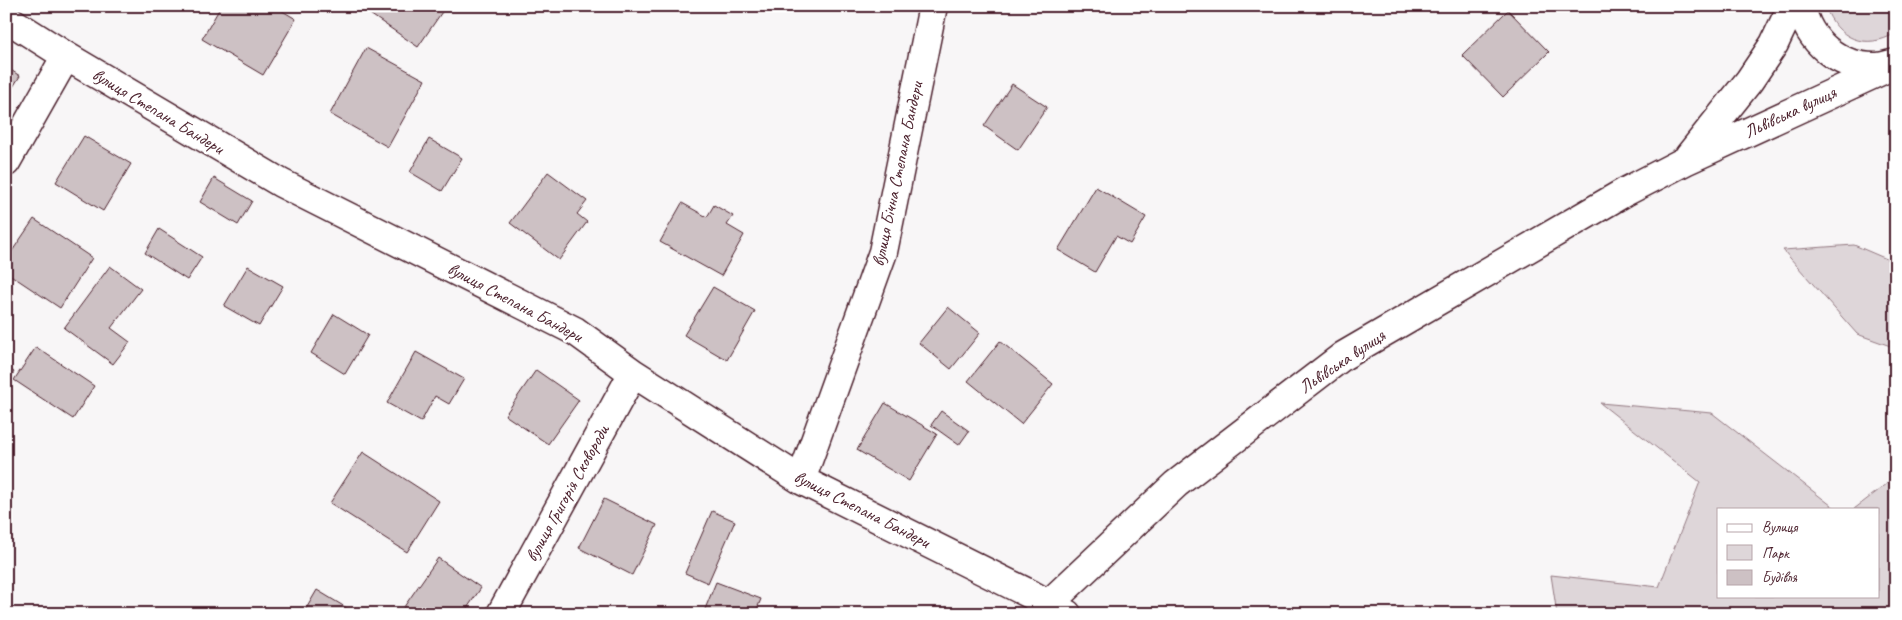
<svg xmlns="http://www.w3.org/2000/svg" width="1902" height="620" font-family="Caveat,sans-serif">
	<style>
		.green { fill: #ded6d9; stroke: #947a82 }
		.building { fill: #cdc1c4; stroke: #4a1f2b }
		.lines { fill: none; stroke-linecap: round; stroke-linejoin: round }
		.minor-casing { stroke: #4a1f2b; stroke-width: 31 }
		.major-casing { stroke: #4a1f2b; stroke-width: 31 }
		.highway-casing { stroke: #4a1f2b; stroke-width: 31 }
		.minor { stroke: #fff; stroke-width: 28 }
		.major { stroke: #fff; stroke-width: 28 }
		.highway { stroke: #fff; stroke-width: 28 }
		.labels { text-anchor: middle; stroke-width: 5; stroke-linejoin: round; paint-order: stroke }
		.street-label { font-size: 18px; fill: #4a1f2b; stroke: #fff }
	</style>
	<rect width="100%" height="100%" fill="#f8f6f7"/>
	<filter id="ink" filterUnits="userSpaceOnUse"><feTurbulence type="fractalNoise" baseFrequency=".02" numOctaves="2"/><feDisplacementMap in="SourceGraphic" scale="10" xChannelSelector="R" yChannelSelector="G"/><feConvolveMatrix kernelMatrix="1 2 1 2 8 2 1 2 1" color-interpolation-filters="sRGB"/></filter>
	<g filter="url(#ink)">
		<path class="green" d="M 1825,6 L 1896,6 L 1896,33 C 1865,51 1837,39 1825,6 Z
			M 1854,245 L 1896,263 L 1896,348 L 1857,334 L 1783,250 Z
			M 1600,403 L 1712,413 L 1836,509 L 1718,509 L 1718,596 L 1878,596 L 1878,509 L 1854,509 L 1896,477 L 1896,614 L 1557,614 L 1551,575 L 1659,587 L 1700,482 Z"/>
		<path class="building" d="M 221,6 L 274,6 L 296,19 L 263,75 L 202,39 Z
			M 371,6 L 446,6 L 418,47 L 367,12 Z
			M 1508,10 L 1549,52 L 1503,97 L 1462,55 Z
			M 366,48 L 425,80 L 388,147 L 330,114 Z
			M 6,67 L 20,76 L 6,98 Z
			M 1012,84 L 1047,107 L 1018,150 L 984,126 Z
			M 84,136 L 131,164 L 103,211 L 56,182 Z
			M 429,139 L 462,158 L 442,191 L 410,172 Z
			M 548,172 L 587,201 L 577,214 L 587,222 L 559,260 L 510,223 Z
			M 214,178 L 252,201 L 238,225 L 200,202 Z
			M 1096,187 L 1146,217 L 1130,244 L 1116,236 L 1095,272 L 1058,250 Z
			M 682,203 L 707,217 L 714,205 L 733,216 L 727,225 L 744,235 L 721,276 L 660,242 Z
			M 34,219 L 92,258 L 60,308 L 6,272 L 6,260 Z
			M 159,229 L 202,257 L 187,280 L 145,253 Z
			M 110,266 L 141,289 L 111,328 L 130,342 L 113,364 L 64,328 Z
			M 248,266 L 283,286 L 259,326 L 224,306 Z
			M 713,287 L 755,311 L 727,360 L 684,335 Z
			M 948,307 L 980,333 L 951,369 L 919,343 Z
			M 334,314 L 368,335 L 345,374 L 311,353 Z
			M 1000,341 L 1053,384 L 1021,424 L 968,381 Z
			M 36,347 L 94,386 L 73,419 L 14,380 Z
			M 416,352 L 464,379 L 449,404 L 435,396 L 421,422 L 387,403 Z
			M 6,367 L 14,372 L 6,384 Z
			M 536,370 L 579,400 L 548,444 L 505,415 Z
			M 885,403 L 937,434 L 909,481 L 857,450 Z
			M 941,411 L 969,431 L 959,445 L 931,425 Z
			M 363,452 L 439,501 L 407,552 L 330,503 Z
			M 604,499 L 657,525 L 632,575 L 579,548 Z
			M 712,511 L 735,521 L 708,583 L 685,573 Z
			M 438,558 L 481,588 L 463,614 L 399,614 Z
			M 716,582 L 761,599 L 755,614 L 703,614 Z
			M 317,590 L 350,610 L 348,614 L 303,614 Z"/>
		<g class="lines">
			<defs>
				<path id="minor" d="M 6,18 L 66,56 L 281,183 L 575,331 L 633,373 L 801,480 L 1032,595 L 1067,614
					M 6,162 L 66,56
					M 801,480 L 883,252 L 933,6
					M 501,614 L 633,373"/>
				<path id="major" d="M 1689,156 L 1749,81 L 1774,44 L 1792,6
					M 1038,614 L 1176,484 L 1343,356 L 1625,192 L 1685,161 L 1896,64"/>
				<path id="highway" d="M 1801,6 C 1808,42 1839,68 1877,67 C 1883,67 1890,64 1896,63"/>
			</defs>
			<use href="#minor" class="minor-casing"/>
			<use href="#major" class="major-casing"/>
			<use href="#highway" class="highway-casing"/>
			<use href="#minor" class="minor"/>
			<use href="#major" class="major"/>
			<use href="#highway" class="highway"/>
		</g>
	</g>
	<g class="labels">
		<g class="street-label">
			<text transform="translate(158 111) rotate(31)" y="6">вулиця Степана Бандери</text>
			<text transform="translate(1790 112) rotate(-25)" y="6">Львівська вулиця</text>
			<text transform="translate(897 174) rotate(-78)" y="6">вулиця Бічна Степана Бандери</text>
			<text transform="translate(515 302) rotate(28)" y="6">вулиця Степана Бандери</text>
			<text transform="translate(1342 361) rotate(-34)" y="6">Львівська вулиця</text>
			<text transform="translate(567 493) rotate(-61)" y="6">вулиця Григорія Сковороди</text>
			<text transform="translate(862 509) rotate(27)" y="6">вулиця Степана Бандери</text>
		</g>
	</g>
	<rect width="1902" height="620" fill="none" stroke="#fff" stroke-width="25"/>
	<rect x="12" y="12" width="1877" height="595" fill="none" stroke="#4a1f2b" stroke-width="2" filter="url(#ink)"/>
	<rect x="1717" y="508" width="162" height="90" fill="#ffffff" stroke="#b7a5aa"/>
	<rect x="1727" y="524" width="25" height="8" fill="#ffffff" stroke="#b7a5aa"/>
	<text x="1762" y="532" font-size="15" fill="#4a1f2b">Вулиця</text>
	<rect x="1727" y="545" width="25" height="15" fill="#ded6d9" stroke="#b7a5aa"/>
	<text x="1762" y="558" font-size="15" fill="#4a1f2b">Парк</text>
	<rect x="1727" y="570" width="25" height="15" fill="#cdc1c4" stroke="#b7a5aa"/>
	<text x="1762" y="582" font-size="15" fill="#4a1f2b">Будівля</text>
</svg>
